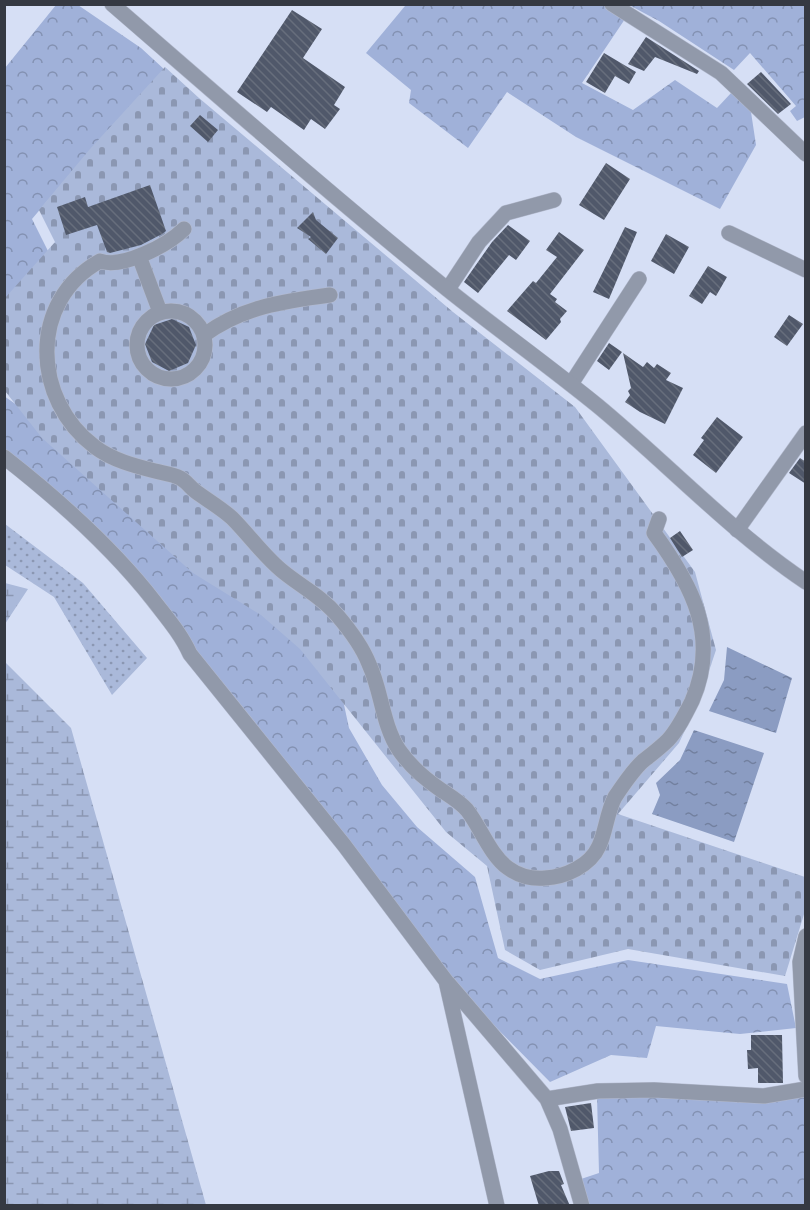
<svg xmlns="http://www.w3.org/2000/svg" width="810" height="1210" font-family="'PT Serif',serif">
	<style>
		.grass { fill: url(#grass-dots) }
		.forest { fill: url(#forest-crowns) }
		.wetland { fill: url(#wetland-marsh) }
		.cemetery { fill: url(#cemetery-stones) }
		.water { fill: url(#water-ripples) }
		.building { fill: url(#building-back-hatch) }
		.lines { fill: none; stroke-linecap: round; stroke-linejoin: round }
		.pedestrian-casing { stroke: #b3bace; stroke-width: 16 }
		.minor-casing { stroke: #b3bace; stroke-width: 16 }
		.tertiary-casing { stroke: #b3bace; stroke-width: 16 }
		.pedestrian { stroke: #9199aa; stroke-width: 15 }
		.minor { stroke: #9199aa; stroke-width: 15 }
		.tertiary { stroke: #9199aa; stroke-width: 15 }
	</style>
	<defs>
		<pattern id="grass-dots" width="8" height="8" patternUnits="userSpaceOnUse" patternTransform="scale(1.5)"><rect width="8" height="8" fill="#aab9da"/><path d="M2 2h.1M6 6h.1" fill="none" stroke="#8b97b2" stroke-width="1.8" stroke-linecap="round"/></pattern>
		<pattern id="forest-crowns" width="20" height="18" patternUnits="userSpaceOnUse" patternTransform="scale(1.5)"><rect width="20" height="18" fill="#a0b1d9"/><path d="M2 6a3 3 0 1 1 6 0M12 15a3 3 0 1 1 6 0" fill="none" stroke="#8391b2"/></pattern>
		<pattern id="wetland-marsh" width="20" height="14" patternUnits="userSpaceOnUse" patternTransform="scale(1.5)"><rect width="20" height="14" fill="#aab9da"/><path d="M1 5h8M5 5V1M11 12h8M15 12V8" fill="none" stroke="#8b97b2"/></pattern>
		<pattern id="cemetery-stones" width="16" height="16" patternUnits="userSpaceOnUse" patternTransform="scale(1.5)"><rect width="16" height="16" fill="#aab9da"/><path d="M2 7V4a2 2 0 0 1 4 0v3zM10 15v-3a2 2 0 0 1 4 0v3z" fill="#8b97b2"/></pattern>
		<pattern id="water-ripples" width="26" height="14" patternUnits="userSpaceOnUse" patternTransform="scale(1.5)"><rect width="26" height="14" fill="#8b9cc2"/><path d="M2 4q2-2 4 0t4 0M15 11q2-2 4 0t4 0" fill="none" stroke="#72809f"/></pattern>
		<pattern id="building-back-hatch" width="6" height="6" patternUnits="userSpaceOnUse" patternTransform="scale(1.5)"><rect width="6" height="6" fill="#50586a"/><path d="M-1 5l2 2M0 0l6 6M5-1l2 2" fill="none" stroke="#676e7c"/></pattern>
	</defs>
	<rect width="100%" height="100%" fill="#d6dff5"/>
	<path class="grass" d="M 5,524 L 83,583 L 147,658 L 112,695 L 54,597 L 5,565 Z"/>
	<path class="forest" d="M 56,5 L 78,5 L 141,48 L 190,93 L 87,154 L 32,219 L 48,251 L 5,300 L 5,68 Z
		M 403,5 L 604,5 L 625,19 L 582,83 L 633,110 L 675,80 L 717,108 L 732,92 L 751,112 L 756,145 L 720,209 L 576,137 L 507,92 L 468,148 L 409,103 L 411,90 L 366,53 L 405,6 Z
		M 629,5 L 805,5 L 805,117 L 797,121 L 790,111 L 796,106 L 750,53 L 734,70 L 659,21 Z
		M 4,396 L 27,412 L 337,672 L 349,728 L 382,785 L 417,827 L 475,877 L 498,958 L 540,979 L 628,960 L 787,984 L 796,1028 L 740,1034 L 656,1026 L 647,1058 L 611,1055 L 550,1082 L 456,987 L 97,528 L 5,449 Z
		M 805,1095 L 805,1205 L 588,1205 L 581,1179 L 599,1173 L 597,1096 L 758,1101 Z"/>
	<path class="wetland" d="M 5,583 L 28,589 L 5,624 L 4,583 Z
		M 5,662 L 71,728 L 206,1205 L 5,1205 Z"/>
	<path class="cemetery" d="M 165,67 L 199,98 L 453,312 L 575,407 L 695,572 L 716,650 L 700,698 L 679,743 L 618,814 L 805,877 L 805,911 L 785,976 L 628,949 L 540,970 L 505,950 L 487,866 L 446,832 L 300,649 L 261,615 L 193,573 L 42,438 L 5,391 L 5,298 L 55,242 L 39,210 L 90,149 Z"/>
	<path class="water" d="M 727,647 L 792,678 L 776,733 L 709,711 L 724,680 Z
		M 694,730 L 764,753 L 734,842 L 652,814 L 660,795 L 656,783 L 680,760 Z"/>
	<path class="building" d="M 292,10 L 322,29 L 303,58 L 345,87 L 334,105 L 340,109 L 325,129 L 311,119 L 304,130 L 271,107 L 267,112 L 237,92 Z
		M 646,37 L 699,71 L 697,74 L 655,57 L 644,71 L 628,64 Z
		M 604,53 L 636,72 L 629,84 L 615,76 L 605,93 L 586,82 Z
		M 761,72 L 791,104 L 778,114 L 747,84 Z
		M 200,115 L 218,130 L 208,142 L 190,126 Z
		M 606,163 L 630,179 L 604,220 L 579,205 Z
		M 150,185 L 166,231 L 162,234 L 141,245 L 110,253 L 107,252 L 97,225 L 66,235 L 57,207 L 85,197 L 88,207 Z
		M 313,212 L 316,220 L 338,238 L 326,254 L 308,239 L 311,237 L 297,228 Z
		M 508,225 L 530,241 L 516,260 L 509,255 L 478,293 L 464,282 L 492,242 Z
		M 625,227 L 637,232 L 609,299 L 593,292 Z
		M 559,232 L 584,250 L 550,294 L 557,299 L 555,302 L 567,311 L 560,319 L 561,322 L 546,340 L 507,311 L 533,281 L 536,283 L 557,257 L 546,250 Z
		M 666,234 L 689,247 L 674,274 L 651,261 Z
		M 708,266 L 727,277 L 716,296 L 710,292 L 702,304 L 689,296 Z
		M 789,315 L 803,324 L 787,346 L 774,337 Z
		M 172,319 L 189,327 L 196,345 L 188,363 L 169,371 L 152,362 L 145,344 L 154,325 Z
		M 609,343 L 622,352 L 609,370 L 597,361 Z
		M 623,353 L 643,367 L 647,362 L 654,368 L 657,364 L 671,373 L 666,380 L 683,388 L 665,424 L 640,412 L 625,402 L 630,395 L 628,391 L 631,388 Z
		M 717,417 L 743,437 L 716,473 L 693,455 L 704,440 L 701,438 Z
		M 800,458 L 806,462 L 806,484 L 789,473 Z
		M 680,531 L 693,550 L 682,557 L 670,538 Z
		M 751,1035 L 782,1035 L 783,1083 L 758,1083 L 758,1068 L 748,1069 L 747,1050 L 751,1050 Z
		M 591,1103 L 594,1128 L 571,1131 L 565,1107 Z
		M 549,1171 L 559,1171 L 564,1184 L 561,1185 L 570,1206 L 539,1206 L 530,1176 Z"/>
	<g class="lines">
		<defs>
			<path id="pedestrian" d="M 184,229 C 168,245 122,269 100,261 C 28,301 32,400 95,447 C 112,460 135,466 155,471 C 163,473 173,474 180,478 C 186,481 190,487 195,491 C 207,500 221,508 232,518 C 249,535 263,555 281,570 C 300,586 321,596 337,615 C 349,629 362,646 369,664 C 382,692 382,724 399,750 C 410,766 425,779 441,790 C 450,796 460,802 467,810 C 481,828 490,855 508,868 C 519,876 533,879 545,878 C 565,877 590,866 599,846 C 606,831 607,812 615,797 C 623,785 633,770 643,761 C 652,754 660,748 668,740 C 678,729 685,715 692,701 C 720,637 692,585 654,533 L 659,519
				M 139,256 L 160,312
				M137 345a34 34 0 1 1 68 0a34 34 0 1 1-68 0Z
				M 204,335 C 242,307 284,301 330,295"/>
			<path id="minor" d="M 612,4 L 721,73 L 806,154
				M 729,233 L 806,270
				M 448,289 L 479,242 L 506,213 L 554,200
				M 571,384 L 639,279
				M 4,457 C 59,500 111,546 154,601 C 167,618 181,634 190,654 L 344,845 L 446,981 L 497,1206
				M 737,530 L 806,433
				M 806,936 L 800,962 L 806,1076
				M 448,983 L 547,1099 L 560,1129 L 582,1206
				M 547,1099 L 598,1091 L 654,1090 L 764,1096 L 806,1089"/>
			<path id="tertiary" d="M 112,4 C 223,100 333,197 447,289 C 497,329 549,366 598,406 C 668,464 730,531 806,582"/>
		</defs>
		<use href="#pedestrian" class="pedestrian-casing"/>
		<use href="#minor" class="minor-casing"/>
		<use href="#tertiary" class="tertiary-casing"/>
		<use href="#pedestrian" class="pedestrian"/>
		<use href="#minor" class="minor"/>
		<use href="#tertiary" class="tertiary"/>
	</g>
	<rect width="810" height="1210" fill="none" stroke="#353942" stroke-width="12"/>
</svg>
